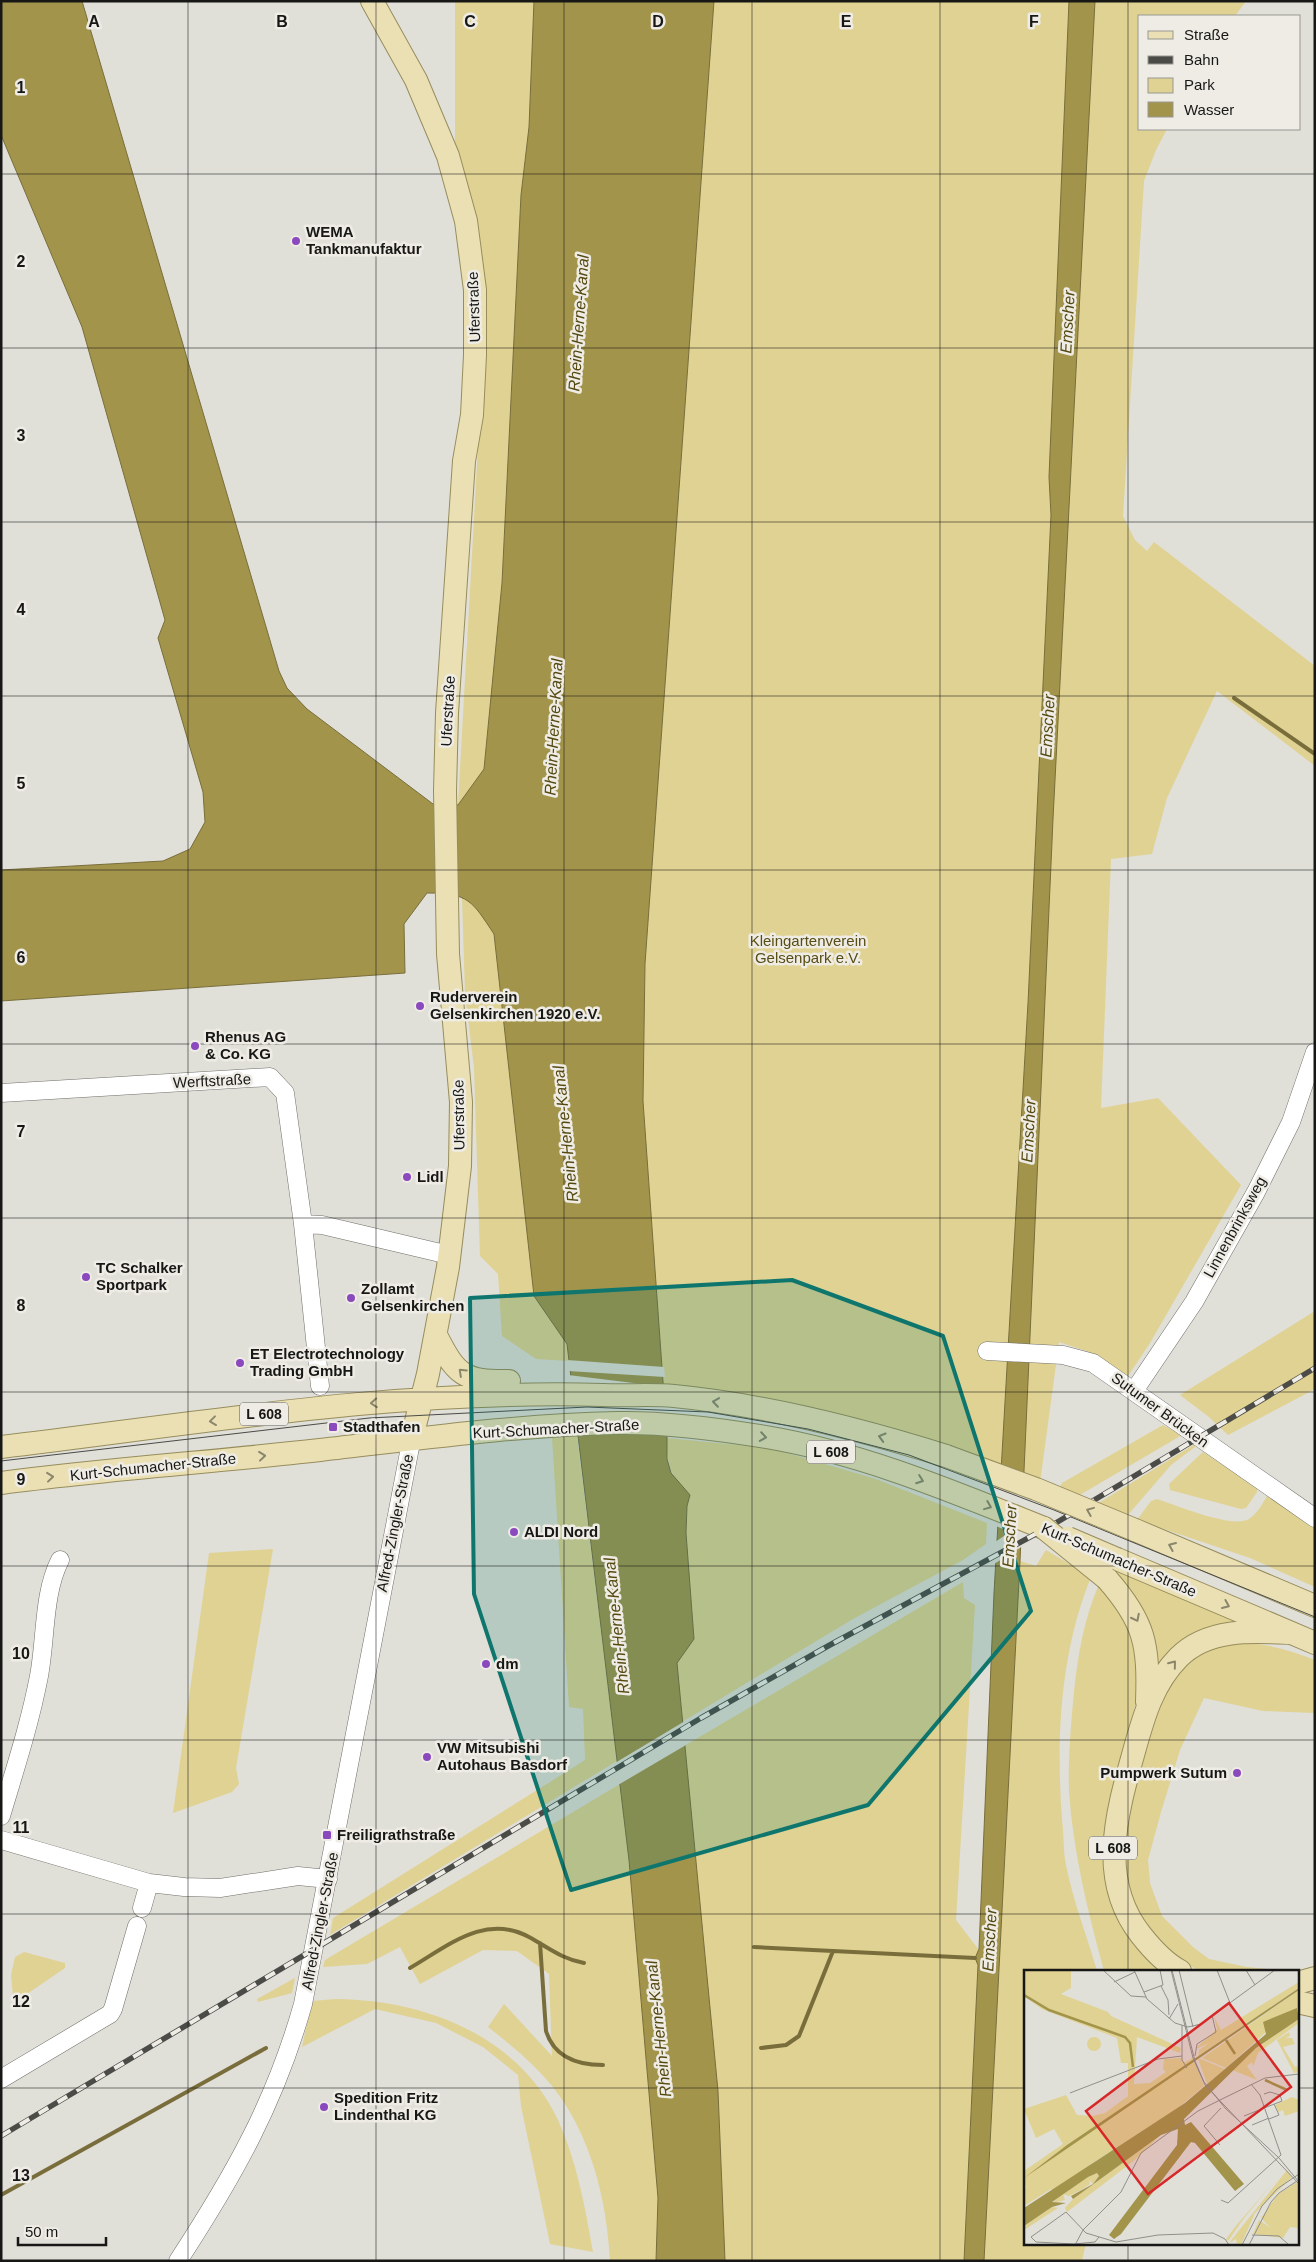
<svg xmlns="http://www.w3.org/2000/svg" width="1316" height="2262" font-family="Arial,sans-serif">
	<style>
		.green { fill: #e0d292 }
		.water { fill: #a3944b; stroke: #796e3b }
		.pier { fill: #e0dfd8 }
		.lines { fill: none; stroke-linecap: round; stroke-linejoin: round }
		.stream { stroke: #796e3b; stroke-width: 4 }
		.minor-casing { stroke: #706f69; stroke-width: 19 }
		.major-casing { stroke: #978d5c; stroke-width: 24 }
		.minor { stroke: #fff; stroke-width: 18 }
		.major { stroke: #eae0b4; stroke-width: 22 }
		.tram { stroke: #4b4b47; stroke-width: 1 }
		.rail-casing { stroke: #4b4b47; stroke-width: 5.5 }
		.rail { stroke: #eeece5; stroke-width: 4; stroke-dasharray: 11; stroke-linecap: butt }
		.major-bridge-casing { stroke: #978d5c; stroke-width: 24; stroke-linecap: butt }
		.major-bridge { stroke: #eae0b4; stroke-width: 22 }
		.oneway { stroke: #8b866c }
		.marked { fill: #0f766e; fill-opacity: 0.2; stroke: #0f766e; stroke-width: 4; stroke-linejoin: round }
		.grid { fill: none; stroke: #171715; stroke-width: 1; stroke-opacity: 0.55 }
		.poi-dot { fill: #8b49be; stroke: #eeece5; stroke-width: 2 }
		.labels { text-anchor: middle; stroke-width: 5; stroke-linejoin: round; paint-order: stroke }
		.shield { fill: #eeece5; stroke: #585753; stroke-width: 1 }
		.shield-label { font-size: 14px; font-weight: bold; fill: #171715 }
		.poi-label { font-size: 15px; font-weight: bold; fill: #171715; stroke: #eeece5; text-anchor: start }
		.street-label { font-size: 15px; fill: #171715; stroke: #eeece5 }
		.park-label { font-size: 15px; fill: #584d14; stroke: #eeece5 }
		.water-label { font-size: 16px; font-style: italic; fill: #554910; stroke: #eeece5 }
		.inset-river { fill: none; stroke: #a3944b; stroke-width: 2.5 }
		.inset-road { fill: none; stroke: #908f8a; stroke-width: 1 }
		.view { fill: #d62828; fill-opacity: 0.15; stroke: #d62828; stroke-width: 2.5 }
		.inset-edge { fill: none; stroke: #171715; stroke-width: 2.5 }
		.grid-label { font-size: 16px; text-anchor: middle; font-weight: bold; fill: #171715; stroke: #eeece5; stroke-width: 5; stroke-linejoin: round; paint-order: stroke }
	</style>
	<rect width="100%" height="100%" fill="#e0dfd8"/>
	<path class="green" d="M 455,1 L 534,1 L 529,127 L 521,195 L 502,583 L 484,769 L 458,805 L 484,340 L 455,148 Z
		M 714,1 L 1246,1 L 1235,16 L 1140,16 L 1140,129 L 1167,129 L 1156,150 L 1144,181 L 1123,516 L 1135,540 L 1147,551 L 1154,542 L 1315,666 L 1315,766 L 1217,691 L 1167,798 L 1152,854 L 1111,859 L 1101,1108 L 1158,1098 L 1241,1185 L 1150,1343 L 1128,1376 L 1086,1351 L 1059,1342 L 1040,1483 L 663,1384 L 643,1101 L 645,964 Z
		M 462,898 L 476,905 L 494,934 L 534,1296 L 567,1344 L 569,1361 L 536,1359 L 502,1336 L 498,1274 L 480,1256 L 474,1068 L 465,993 Z
		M 1315,1311 L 1315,1389 L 1228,1435 L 1209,1417 L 1180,1395 Z
		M 1163,1425 L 1182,1435 L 1078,1496 L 1059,1489 L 1062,1483 Z
		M 577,1436 L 617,1761 L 330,1935 L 333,1918 L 585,1760 L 583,1709 L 569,1707 L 552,1438 Z
		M 667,1438 L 770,1448 L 876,1479 L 987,1523 L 986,1544 L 963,1560 L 853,1619 L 682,1722 L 677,1663 L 694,1639 L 686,1533 L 687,1506 L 690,1496 C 670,1474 667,1467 667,1438 Z
		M 1195,1444 L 1195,1447 L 1171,1465 L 1127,1516 L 1097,1504 Z
		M 1203,1452 L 1257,1487 L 1257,1492 L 1246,1508 L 1241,1509 L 1170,1490 L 1169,1484 Z
		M 1268,1494 L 1315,1527 L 1315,1587 L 1250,1558 L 1137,1520 L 1151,1501 L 1157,1499 C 1176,1505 1232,1529 1249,1519 C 1258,1513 1263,1503 1268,1494 Z
		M 273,1549 L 236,1768 L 239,1784 L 232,1792 L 173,1813 L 209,1553 Z
		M 1046,1550 L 1091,1577 C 1060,1653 1056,1739 1062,1820 C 1064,1834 1063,1851 1066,1865 C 1073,1901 1087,1936 1097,1971 L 1025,1971 L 1025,2243 L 1086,2243 L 1082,2261 L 984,2261 L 1020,1561 L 1036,1566 Z
		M 1118,1569 L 1245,1623 L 1158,1671 C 1151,1625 1147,1609 1115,1575 L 1115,1571 Z
		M 963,1582 L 964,1598 L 975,1605 L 956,1920 L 979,1950 L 975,1958 L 978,1965 L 964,2261 L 725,2261 L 718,2091 L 684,1746 Z
		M 1099,1584 L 1121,1608 L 1136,1642 L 1138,1694 L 1107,1817 L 1102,1849 L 1107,1883 L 1163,1971 L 1104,1971 C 1088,1912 1073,1852 1069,1791 C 1068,1758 1071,1724 1074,1692 C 1078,1654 1084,1619 1099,1584 Z
		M 1234,1642 C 1263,1643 1288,1649 1315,1660 L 1315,1713 L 1263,1711 L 1204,1698 L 1180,1750 L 1161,1812 L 1148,1860 L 1150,1883 L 1162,1916 L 1193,1947 L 1209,1959 L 1247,1967 L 1267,1969 L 1267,1971 L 1200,1971 L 1186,1964 L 1160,1943 L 1139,1915 L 1129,1889 L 1122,1837 L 1150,1732 L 1168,1687 L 1188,1662 L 1211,1649 Z
		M 620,1784 L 629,1860 L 658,2198 L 656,2261 L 610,2261 C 607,2201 591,2134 552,2086 C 534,2064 511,2045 488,2027 L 504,2004 L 552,2056 L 549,1974 L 517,1951 L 483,1950 L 420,1984 L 400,1947 L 367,1964 L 323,1967 L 325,1960 Z
		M 24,1952 L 65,1963 L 65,1968 L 27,1994 L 13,1996 L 11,1975 L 15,1957 Z
		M 295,1978 L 292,1993 L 258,2002 L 257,1999 Z
		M 336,1999 C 424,2000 518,2035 558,2120 C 577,2162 585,2207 593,2252 L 550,2244 L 521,2106 L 518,2075 L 483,2047 L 436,2023 L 375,2009 L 302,2047 L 312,2001 Z"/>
	<path class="water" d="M 1,1 L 82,1 L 279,671 L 287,688 L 307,709 L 433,804 L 458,805 L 484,769 L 502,583 L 521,195 L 529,127 L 534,1 L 714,1 L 645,964 L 643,1101 L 667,1438 L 667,1459 L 671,1473 L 690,1495 L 687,1506 L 686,1533 L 694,1639 L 677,1663 L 718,2091 L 725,2261 L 656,2261 L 658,2198 L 629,1860 L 567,1344 L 534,1296 L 494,934 C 472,901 469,893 427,893 L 404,924 L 405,973 L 1,1001 L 1,870 L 163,861 L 190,849 L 205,822 L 203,792 L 158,638 L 165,620 L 82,327 L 1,135 Z
		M 1069,1 L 1095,1 L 1053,819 L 1020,1561 L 984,2261 L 964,2261 L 978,1965 L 975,1958 L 979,1949 L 994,1593 L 1028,1003 L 1051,515 L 1049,477 Z"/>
	<path class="pier" d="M 567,1360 L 664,1367 L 665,1377 L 568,1371 Z
		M 568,1375 L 666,1387 L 670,1436 L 618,1433 L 574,1434 Z
		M 999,1466 L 1026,1476 L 1023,1546 L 994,1564 L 995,1542 L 1010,1532 L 996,1526 Z
		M 685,1721 L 686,1745 L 618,1785 L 615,1763 Z"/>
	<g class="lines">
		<path class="stream" d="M 1234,698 L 1315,754
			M 540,1943 L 546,2031 C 554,2057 577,2065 603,2065
			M 754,1947 L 975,1958
			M 410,1968 C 448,1946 485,1913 529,1937 C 549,1948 562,1959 584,1963
			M 761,2048 L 786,2045 L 799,2036 L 833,1951
			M 1,2195 L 266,2048"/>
		<defs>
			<path id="minor" d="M 1,1093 L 270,1077 L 285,1093 L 303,1224 L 320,1386
				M 303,1224 L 322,1225 L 449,1255
				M 987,1351 L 1063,1355 L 1093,1363 L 1315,1518
				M 1134,1391 L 1194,1302 L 1256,1192 L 1291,1122 L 1315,1052
				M 1,1816 C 15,1769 30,1723 39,1676 C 46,1639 43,1593 60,1560
				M 1,1840 L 149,1883 L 184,1887 L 220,1888 L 298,1876 L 328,1879
				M 142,1908 L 149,1883
				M 1,2079 L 110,2014 L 113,2009 L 137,1926
				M 178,2261 C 234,2175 275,2103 303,2004 L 412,1437"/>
			<path id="major" d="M 372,1 L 416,80 L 448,156 L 466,221 L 475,290 L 475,355 L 472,415 L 464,461 L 447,713 L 445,791 L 448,954 L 461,1102 L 460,1166 L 448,1267 L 428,1374 L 412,1437
				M 436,1335 C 456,1375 464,1382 509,1381
				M 1,1447 C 201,1423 401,1389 603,1395 C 626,1396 651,1394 674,1396 C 767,1405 857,1428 946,1456
				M 1,1483 C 107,1469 214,1462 320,1450 C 418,1439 517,1425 617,1423 C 666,1422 718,1429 766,1437 C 862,1453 954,1492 1044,1528
				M 1135,1530 L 1315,1606
				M 1117,1559 L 1315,1643
				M 1107,1579 C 1145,1622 1149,1645 1147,1702
				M 1180,1971 C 1165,1963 1152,1949 1141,1935 C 1098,1881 1116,1815 1133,1755 C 1143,1719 1152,1684 1179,1657 C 1208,1628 1253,1631 1290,1633
				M 1297,1983 L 1315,1978
				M 1297,2002 L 1315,2006"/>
		</defs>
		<use href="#minor" class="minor-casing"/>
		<use href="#major" class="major-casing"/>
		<use href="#minor" class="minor"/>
		<use href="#major" class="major"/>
		<path class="tram" d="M 1,1461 L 369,1418 L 587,1407 L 708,1412 L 808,1429 L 909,1455 L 1054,1510 L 1315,1617"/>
		<defs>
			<path id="rail" d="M 1,2136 L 701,1718 L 828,1646 L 1054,1524 L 1315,1368"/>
		</defs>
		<use href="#rail" class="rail-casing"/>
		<use href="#rail" class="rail"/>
		<defs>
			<path id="major-bridge" d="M 946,1456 L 1036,1489 L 1135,1530
				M 1044,1528 L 1107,1579
				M 1068,1538 L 1117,1559"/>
		</defs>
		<use href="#major-bridge" class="major-bridge-casing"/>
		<use href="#major-bridge" class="major-bridge"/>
	</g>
	<defs><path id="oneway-chevron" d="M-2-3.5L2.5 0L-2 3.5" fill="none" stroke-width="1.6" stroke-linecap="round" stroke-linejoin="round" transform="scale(1.25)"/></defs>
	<g class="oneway">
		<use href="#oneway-chevron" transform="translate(462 1372) rotate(-137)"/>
		<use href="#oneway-chevron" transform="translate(716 1402) rotate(-172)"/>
		<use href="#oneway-chevron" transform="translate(374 1403) rotate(176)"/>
		<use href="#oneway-chevron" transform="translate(213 1421) rotate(173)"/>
		<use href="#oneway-chevron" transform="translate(763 1437) rotate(9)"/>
		<use href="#oneway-chevron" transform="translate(882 1437) rotate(-164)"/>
		<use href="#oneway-chevron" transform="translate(262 1456) rotate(-6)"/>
		<use href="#oneway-chevron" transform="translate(50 1477) rotate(-6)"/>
		<use href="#oneway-chevron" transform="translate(920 1480) rotate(20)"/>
		<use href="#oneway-chevron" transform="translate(988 1506) rotate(22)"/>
		<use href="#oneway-chevron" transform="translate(1090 1511) rotate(-158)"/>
		<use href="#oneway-chevron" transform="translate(1172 1546) rotate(-157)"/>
		<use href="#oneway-chevron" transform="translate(1226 1605) rotate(23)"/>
		<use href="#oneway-chevron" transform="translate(1136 1618) rotate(63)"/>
		<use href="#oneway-chevron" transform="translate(1173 1664) rotate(-51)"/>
	</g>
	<path class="marked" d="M 792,1280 L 943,1336 L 1031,1611 L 868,1805 L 571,1890 L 474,1594 L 470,1298 Z"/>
	<path class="grid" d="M 188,1 L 188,2261M 376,1 L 376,2261M 564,1 L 564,2261M 752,1 L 752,2261M 940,1 L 940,2261M 1128,1 L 1128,1971M 1,174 L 1315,174M 1,348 L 1315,348M 1,522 L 1315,522M 1,696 L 1315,696M 1,870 L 1315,870M 1,1044 L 1315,1044M 1,1218 L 1315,1218M 1,1392 L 1315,1392M 1,1566 L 1315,1566M 1,1740 L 1315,1740M 1,1914 L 1315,1914M 1,2088 L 1025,2088M 1297,2088 L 1315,2088M 1128,2243 L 1128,2261"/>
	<g class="poi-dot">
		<circle cx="296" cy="241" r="5"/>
		<circle cx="420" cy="1006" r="5"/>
		<circle cx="195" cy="1046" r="5"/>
		<circle cx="407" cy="1177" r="5"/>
		<circle cx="86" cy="1277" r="5"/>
		<circle cx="351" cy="1298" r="5"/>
		<circle cx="240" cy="1363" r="5"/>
		<rect x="328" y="1422" width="10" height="10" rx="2.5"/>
		<circle cx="514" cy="1532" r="5"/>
		<circle cx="486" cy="1664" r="5"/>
		<circle cx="427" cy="1757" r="5"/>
		<circle cx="1237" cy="1773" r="5"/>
		<rect x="322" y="1830" width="10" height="10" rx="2.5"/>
		<circle cx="324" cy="2107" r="5"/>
	</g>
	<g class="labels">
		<g class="shield">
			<rect x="240" y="1402.5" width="48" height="23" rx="4"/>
			<rect x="807" y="1440.5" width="48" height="23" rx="4"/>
			<rect x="1089" y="1836.5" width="48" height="23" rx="4"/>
		</g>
		<g class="shield-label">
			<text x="264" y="1419">L 608</text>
			<text x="831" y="1457">L 608</text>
			<text x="1113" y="1853">L 608</text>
		</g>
		<g class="poi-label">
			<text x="306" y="237">WEMA<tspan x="306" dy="17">Tankmanufaktur</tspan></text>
			<text x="430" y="1002">Ruderverein<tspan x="430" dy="17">Gelsenkirchen 1920 e.V.</tspan></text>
			<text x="205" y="1042">Rhenus AG<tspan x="205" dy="17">&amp; Co. KG</tspan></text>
			<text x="417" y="1182">Lidl</text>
			<text x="96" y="1273">TC Schalker<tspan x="96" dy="17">Sportpark</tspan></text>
			<text x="361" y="1294">Zollamt<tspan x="361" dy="17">Gelsenkirchen</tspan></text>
			<text x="250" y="1359">ET Electrotechnology<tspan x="250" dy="17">Trading GmbH</tspan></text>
			<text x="343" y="1432">Stadthafen</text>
			<text x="524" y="1537">ALDI Nord</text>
			<text x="496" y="1669">dm</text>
			<text x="437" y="1753">VW Mitsubishi<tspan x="437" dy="17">Autohaus Basdorf</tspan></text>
			<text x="1227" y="1778" text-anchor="end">Pumpwerk Sutum</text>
			<text x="337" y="1840">Freiligrathstraße</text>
			<text x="334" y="2103">Spedition Fritz<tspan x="334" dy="17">Lindenthal KG</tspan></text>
		</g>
		<g class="street-label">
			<text transform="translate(474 307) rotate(-92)" y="5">Uferstraße</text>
			<text transform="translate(448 711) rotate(-87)" y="5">Uferstraße</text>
			<text transform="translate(212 1081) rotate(-3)" y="5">Werftstraße</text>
			<text transform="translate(459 1115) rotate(-91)" y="5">Uferstraße</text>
			<text transform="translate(1235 1227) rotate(-61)" y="5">Linnenbrinksweg</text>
			<text transform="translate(1160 1410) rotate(36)" y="5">Sutumer Brücken</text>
			<text transform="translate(556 1429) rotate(-3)" y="5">Kurt-Schumacher-Straße</text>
			<text transform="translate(153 1467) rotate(-6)" y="5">Kurt-Schumacher-Straße</text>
			<text transform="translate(395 1523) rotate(-79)" y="5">Alfred-Zingler-Straße</text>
			<text transform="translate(1119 1560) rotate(23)" y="5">Kurt-Schumacher-Straße</text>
			<text transform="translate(320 1921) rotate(-79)" y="5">Alfred-Zingler-Straße</text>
		</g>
		<g class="park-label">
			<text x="808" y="946">Kleingartenverein<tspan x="808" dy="17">Gelsenpark e.V.</tspan></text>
		</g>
		<g class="water-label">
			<text transform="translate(1067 322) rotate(-87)" y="6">Emscher</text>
			<text transform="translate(578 323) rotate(-86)" y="6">Rhein-Herne-Kanal</text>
			<text transform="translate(1047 726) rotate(-87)" y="6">Emscher</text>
			<text transform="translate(553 727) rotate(-87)" y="6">Rhein-Herne-Kanal</text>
			<text transform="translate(1028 1131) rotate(-87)" y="6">Emscher</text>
			<text transform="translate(565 1134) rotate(-96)" y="6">Rhein-Herne-Kanal</text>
			<text transform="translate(1009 1536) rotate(-87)" y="6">Emscher</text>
			<text transform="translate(616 1626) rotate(-96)" y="6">Rhein-Herne-Kanal</text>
			<text transform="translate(989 1940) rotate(-87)" y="6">Emscher</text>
			<text transform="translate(658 2029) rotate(-96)" y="6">Rhein-Herne-Kanal</text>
		</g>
	</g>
	<g transform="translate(1024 1970)">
		<rect width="275" height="275" fill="#e0dfd8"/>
		<path d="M 0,0 L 57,0 L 47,1 L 47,18 L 37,24 L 84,42 L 87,46 L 157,78 L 156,83 L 113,67 L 110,114 L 126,113 L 142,102 L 139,99 L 140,89 L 158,88 L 159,93 L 169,88 L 180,116 L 154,138 L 67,194 L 58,203 L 65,202 L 61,208 L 73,203 L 75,206 L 69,214 L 65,210 L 66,214 L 57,220 L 45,226 L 39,224 L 41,230 L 29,233 L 38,221 L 35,218 L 29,221 L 27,219 L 0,236 L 0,219 L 3,216 L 0,216 L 0,201 L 39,174 L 30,159 L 12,168 L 0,139 L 42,125 L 53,145 L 68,146 L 81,143 L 104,126 L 104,93 L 97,93 L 93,68 L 18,39 L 0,26 ZM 275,12 L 275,18 L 174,86 L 175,80 L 185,73 L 172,79 L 173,77 L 193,59 L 190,47 L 197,60 ZM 275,20 L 275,41 L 273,38 L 243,61 L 202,98 L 178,88 ZM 275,49 L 275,53 L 234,83 L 229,97 L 228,92 L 223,96 L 233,110 L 208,100 L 232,78 ZM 265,62 L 266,66 L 261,68 L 268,68 L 271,74 L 259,77 L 271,97 L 275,96 L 275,102 L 270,103 L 253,70 ZM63 74a7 7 0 1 1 14 0a7 7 0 1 1-14 0ZM 174,89 L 177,89 L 201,99 L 183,114 ZM 268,127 L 275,130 L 275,141 L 261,146 L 259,140 L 254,142 L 251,135 ZM 137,165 L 112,189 L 43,242 L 41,238 L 49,229 ZM 263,200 L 268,207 L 231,243 L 217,275 L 213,275 L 212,269 L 205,273 ZM 273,212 L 275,258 L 266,257 L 259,268 L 229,264 L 235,250 L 247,258 L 237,248 L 254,224 ZM 248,214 L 220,248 L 204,271 L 202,269 L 211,257 ZM 28,237 L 34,238 L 0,260 L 0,256 Z" fill="#e0d292"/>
		<path d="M 275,18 L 275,20 L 0,208 L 43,175 ZM 273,38 L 275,49 L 232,78 L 160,149 L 161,155 L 167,152 L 220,214 L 211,221 L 171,173 L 167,172 L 97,264 L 90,269 L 85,265 L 153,175 L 154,159 L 137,165 L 49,229 L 47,226 L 69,214 L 75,206 L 73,203 L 64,207 L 28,232 L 42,233 L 28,237 L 0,256 L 0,238 L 161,133 L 242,64 L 239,52 Z" fill="#a3944b"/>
		<path class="inset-river" d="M 0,25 L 25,40 L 101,67 L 106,73 L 109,97M 202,70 L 211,84M 241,110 L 263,120"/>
		<path class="inset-road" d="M 79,0 L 107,26 L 122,27M 110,0 L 123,29 L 151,53 L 164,57 L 177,54 L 251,0M 147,0 L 169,88 L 181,115 L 275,214M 148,0 L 171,91 L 180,112 L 201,138 L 255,188 L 275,212M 155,0 L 169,57M 193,0 L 206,33M 222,0 L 231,15M 90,12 L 111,2M 137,16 L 144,30 L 145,45M 120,22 L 139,15 L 136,0M 145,49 L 154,34M 158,55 L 158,90 L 163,98M 171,86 L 173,74 L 192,62 L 188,45M 46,123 L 134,89 L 158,86M 196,130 L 241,108 L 275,104M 220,146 L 258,131 L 256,125 L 246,122 L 240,124M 245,149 L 255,145 L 250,134M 228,155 L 245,148M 196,175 L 180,156 L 197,138M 197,230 L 204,233 L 257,185 L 236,125 L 227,114M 228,265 L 255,266 L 265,275M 75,267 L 71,272 L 50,274 L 12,272 L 7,267 L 42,242 L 62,263 L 92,272 L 134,265 L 189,263 L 201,269 L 205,275M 51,275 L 59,260 L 97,222 L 117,183 L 174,141 L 196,130M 218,275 L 238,236 L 253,219 L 275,204M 225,275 L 247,232 L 255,223 L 273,211"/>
		<path class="view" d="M 205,33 L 267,117 L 124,224 L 62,141 Z"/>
		<rect width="275" height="275" class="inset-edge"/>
	</g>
	<g class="grid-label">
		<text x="94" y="27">A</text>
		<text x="282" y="27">B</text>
		<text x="470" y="27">C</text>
		<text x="658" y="27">D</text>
		<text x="846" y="27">E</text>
		<text x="1034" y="27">F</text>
		<text x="21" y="93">1</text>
		<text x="21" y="267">2</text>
		<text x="21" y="441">3</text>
		<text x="21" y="615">4</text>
		<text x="21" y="789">5</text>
		<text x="21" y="963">6</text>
		<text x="21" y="1137">7</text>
		<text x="21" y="1311">8</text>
		<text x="21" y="1485">9</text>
		<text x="21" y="1659">10</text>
		<text x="21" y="1833">11</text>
		<text x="21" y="2007">12</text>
		<text x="21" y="2181">13</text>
	</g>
	<rect width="1316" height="2262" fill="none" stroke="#171715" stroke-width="5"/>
	<rect x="1138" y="15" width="162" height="115" fill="#eeece5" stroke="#989792"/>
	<rect x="1148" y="31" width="25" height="8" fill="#eae0b4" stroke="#989792"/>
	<text x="1184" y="40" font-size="15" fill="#171715">Straße</text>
	<rect x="1148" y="56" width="25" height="8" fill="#4b4b47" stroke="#989792"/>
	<text x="1184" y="65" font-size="15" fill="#171715">Bahn</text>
	<rect x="1148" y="78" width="25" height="15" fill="#e0d292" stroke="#989792"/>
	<text x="1184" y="90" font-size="15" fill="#171715">Park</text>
	<rect x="1148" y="102" width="25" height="15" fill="#a3944b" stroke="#989792"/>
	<text x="1184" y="115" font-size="15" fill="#171715">Wasser</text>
	<path d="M18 2237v8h88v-8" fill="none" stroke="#171715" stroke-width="2.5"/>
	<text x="25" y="2237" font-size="15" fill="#171715" stroke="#eeece5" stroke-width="4" paint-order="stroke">50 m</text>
</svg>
